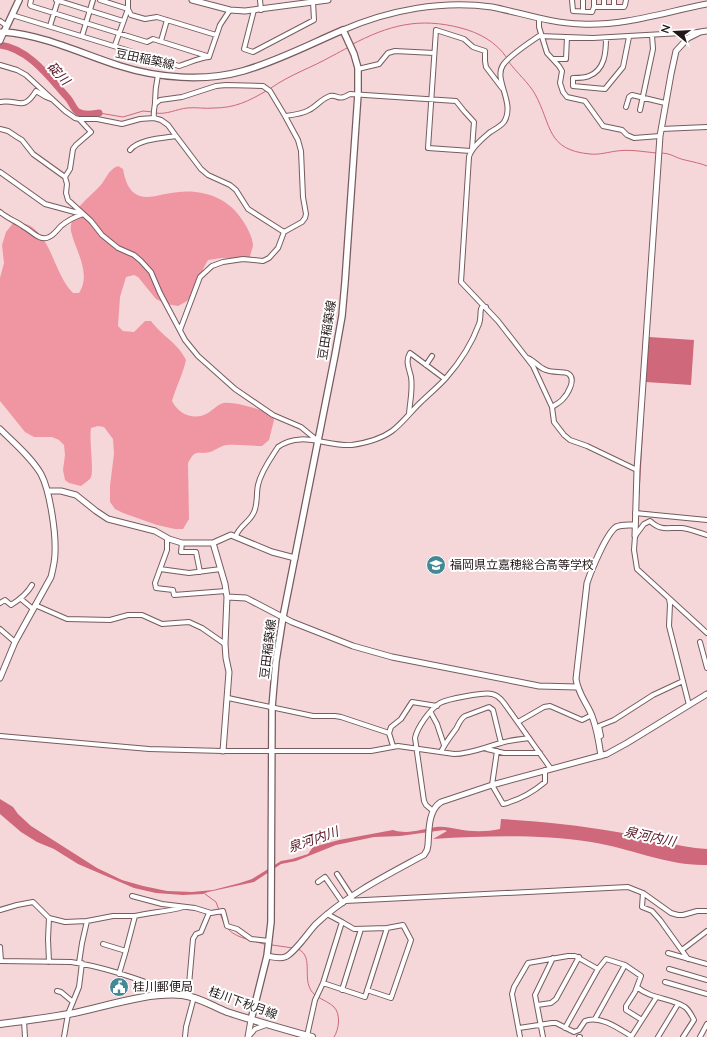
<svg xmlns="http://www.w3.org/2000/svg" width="707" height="1037" font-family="'Nunito Sans','Noto Sans JP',sans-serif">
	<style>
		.green { fill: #f095a2 }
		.water { fill: #ce687a }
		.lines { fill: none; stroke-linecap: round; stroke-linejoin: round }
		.stream { stroke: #ce687a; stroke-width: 1 }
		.river { stroke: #ce687a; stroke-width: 7 }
		.minor-casing { stroke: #765c5f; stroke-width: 6 }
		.tertiary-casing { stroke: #765c5f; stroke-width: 7 }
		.secondary-casing { stroke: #765c5f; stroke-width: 8 }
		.primary-casing { stroke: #765c5f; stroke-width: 8 }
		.minor { stroke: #fff; stroke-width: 4 }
		.tertiary { stroke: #fff; stroke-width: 5 }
		.secondary { stroke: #fff; stroke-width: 5.5 }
		.primary { stroke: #fff; stroke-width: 6 }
		.labels { text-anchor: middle; stroke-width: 4; stroke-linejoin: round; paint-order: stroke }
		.street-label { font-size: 12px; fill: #231819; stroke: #fff }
		.poi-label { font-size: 12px; fill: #231819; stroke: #fff; text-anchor: start }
		.water-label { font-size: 13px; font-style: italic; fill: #551324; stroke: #fff }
	</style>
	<rect width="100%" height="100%" fill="#f5d7da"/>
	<path class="green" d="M 118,166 L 123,169 C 125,180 128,192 140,196 C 149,199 162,194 171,193 C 198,188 227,195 243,221 C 247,227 253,238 253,246 C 252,250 250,254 250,258 L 245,259 L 222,258 L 208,260 L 203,269 L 202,278 L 195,292 L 187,301 L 178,306 L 166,304 L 156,299 L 138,277 L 134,275 L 126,277 L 120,297 L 118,326 L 123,331 L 134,332 L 145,321 L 151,321 C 163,337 177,342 186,360 C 183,374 176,387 172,401 C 179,415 195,421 208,413 C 213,410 218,404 224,403 C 232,401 260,409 268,413 C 271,415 273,418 274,420 L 269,440 L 262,446 C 251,446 238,444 227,445 C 222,445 216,450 210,452 C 197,455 196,448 188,463 L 189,519 L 183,529 L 175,529 L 157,525 L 123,513 L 115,509 L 110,502 L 110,486 L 114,454 L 113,439 L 104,427 L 98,426 L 91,428 C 89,440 94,471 91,477 C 89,481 84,483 81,486 L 69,483 L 65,480 L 63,470 L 65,455 L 64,445 L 59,440 L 52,437 L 34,437 L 25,432 L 0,401 L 0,278 L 4,263 L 2,245 L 6,232 L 14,222 C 20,223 26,223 32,227 C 53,243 55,275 73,293 L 79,293 C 92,273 75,250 71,231 C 70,227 72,220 73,216 C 75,209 92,194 98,188 C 106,181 107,170 118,166 Z"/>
	<path class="water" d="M 649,337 L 694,340 L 691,385 L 646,382 Z
		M 0,799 L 13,807 L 18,814 L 31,826 L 97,868 L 122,880 L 143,886 L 167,891 L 192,892 L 213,890 L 240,883 L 252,879 L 281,861 L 292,859 L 308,854 L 313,847 L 339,840 L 393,830 C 409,835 421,829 436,827 C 444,826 450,828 457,829 C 472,832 486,832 500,829 L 501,819 C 540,821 578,825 617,832 C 647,837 676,847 707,849 L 707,865 C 667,866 630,848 591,842 C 538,834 487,836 433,839 L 447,831 L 444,830 L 400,836 L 374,837 L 336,845 L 296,861 L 281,864 L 254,882 L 208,892 L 203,894 L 183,895 L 156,893 L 134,888 L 78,864 L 54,849 L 37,842 L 21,832 L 0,814 Z"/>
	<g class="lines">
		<path class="stream" d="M 351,45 C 389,25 419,17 461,28 C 480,33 496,42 507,58
			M 508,61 C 517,73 528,82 535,94 C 552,125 546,150 590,154 C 600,155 608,152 617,151 C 630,149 644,152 657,153
			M 271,88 C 291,74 311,68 332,56 C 338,53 343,50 349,47
			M 99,113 L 123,117 L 143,111 L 153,112
			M 156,113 C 166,115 177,109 187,108 C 196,107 205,109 214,108 C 235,108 249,101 266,91
			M 660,153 C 672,153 675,158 685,160 C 693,162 700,163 707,166
			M 639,494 L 645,388
			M 638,511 L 657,513
			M 205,894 L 216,902 L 219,910
			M 220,913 C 226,931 232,935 250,940
			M 253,941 L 264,944
			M 272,945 L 293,948
			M 298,949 C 316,957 299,982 315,995
			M 318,997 C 323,1000 330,1003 334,1007 C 341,1014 339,1030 334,1037"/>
		<path class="river" d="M 0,45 C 29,49 49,77 67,97 C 72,102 73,109 78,112 C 85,116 92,114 99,113"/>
		<defs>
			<path id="minor" d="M 31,0 L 30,5 L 31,6 L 147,42 L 153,39 L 207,56
				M 56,0 L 123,21
				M 100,0 L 128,9 L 131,15 L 145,19 L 157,17 L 216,35
				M 260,0 L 261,10
				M 572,0 L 573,11 L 592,12 L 594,7 L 624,7 L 625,5 L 626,0
				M 594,0 L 594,7
				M 604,7 L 604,0
				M 614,7 L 614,0
				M 254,10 L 244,49 L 253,52 L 314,20 L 313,2
				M 583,11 L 583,0
				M 12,15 L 179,66 C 189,63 198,58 209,57
				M 539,19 L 539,27 L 547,53 L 559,66 L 562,71 L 560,83 L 563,92 L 567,97 L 585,101 L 603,126 L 622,130 L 627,135 L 634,138 L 660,136
				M 0,21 L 7,26
				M 50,26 L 58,0
				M 82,36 L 93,0
				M 606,38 C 606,52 605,70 589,76 C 585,78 578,78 573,78 L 573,86 L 605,89 L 623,67 L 629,37
				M 161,41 L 167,20
				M 115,45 L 128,9 L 128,0
				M 209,57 L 220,25 L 230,10
				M 554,59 L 566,59 L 567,37
				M 0,65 L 17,70 L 26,75 L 65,111 L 75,118 L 79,119 L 91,132 L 76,145 L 73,149 L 70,169 L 65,177
				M 358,69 L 379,64 L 388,53 L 395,51 L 434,53
				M 0,102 C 19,99 23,112 36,91 L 46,97 L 51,99
				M 155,104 L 160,100 L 182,97 L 216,86 L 226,85 L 263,86 L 270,91 L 285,116 L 298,140 L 301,151 L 303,197 L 306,214 L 305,218 L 302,222 L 284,232 L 278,248 L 269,258 L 263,261 L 243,259 L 223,262 L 212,266 L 200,277 L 180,330
				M 626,107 L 629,97 L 632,95 L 665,103
				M 640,110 L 653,49 L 652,35
				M 285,116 C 293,115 302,114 309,110 C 317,106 321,99 330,96 C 338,94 337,102 350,94 L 456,101 L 464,111 L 474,122 L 472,149
				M 154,118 C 153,110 155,108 155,102 C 155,93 156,84 158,75
				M 79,119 L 97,119 L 122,124 L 140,119 L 154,118 L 161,120 L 168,125 L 176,136 L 201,169 L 208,175 L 230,185 L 236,190 L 248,209 L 284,232
				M 0,129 L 8,131 L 17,137 L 22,140 L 33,154 L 65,177 L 67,184 L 66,193 L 68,200 L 91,221 L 102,235 L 118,248 L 134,255 L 141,261 L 151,272 L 160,293 L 185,340 L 198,356 L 235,389 L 273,415 L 301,427 L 318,441
				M 661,129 L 707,127
				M 130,150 C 139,139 163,138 176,136
				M 471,151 L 428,148 L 436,30 L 464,39 L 473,47 L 485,51 L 485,61 L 486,67 L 502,88
				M 0,172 L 45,204 L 82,214
				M 0,212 C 8,219 16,221 24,227 C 32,231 40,242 49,237 C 54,235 57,230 61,226 C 67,221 74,217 83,214
				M 528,358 C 535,361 539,368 546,370 C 553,373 561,371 567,373 C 578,378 567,395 562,400 C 559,403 555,405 552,407
				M 426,365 L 432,356
				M 409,414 C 410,401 413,389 411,377 C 409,368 405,361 410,353 L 445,379
				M 637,470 L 587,446 L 570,440 L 564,435 L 554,422 L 552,407 L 533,366 L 498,321 L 461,282 L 469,157 C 471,148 482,139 489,133 C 493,130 500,127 504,122 C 516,103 493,80 503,65 C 509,56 530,42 539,36 L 593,38 L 699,32
				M 635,513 L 707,520
				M 707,535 C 699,533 691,529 682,528 C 668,527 662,532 650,521 L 644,524 L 635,536 L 634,550 L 637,569 L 707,633
				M 236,536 C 239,526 250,522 254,512 C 258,503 256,494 258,485 C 261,471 271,458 278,447 C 301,430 327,447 352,445 C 365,443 381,439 392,431 C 403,423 412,410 422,401 C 430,393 439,386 446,378 C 460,362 472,343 479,324 C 481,319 480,313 481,309 L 482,307 L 486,307
				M 167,538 L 167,550 L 155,583 L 156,588 L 173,590 L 174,595 L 226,591
				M 182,543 L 181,552 L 196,552 L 200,572
				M 160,569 L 189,573 L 221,569
				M 21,599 L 33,609
				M 669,599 L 670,604 L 669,626 L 689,705
				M 0,603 L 5,600 L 11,605 C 19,600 27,594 32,585
				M 35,605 L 67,619 L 110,620 L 128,615 L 142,615 L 162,624 L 189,622 L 202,628 L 225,644
				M 0,629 L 15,642
				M 700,642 L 707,668
				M 228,698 L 313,716 L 335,716 L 341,717 L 389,733 L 393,746
				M 431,713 L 437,724 L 444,745
				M 518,722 L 544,707 L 550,706 L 582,720 L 592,715
				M 389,733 L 391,727 L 401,719 L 412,702 L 437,706
				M 0,736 L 149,749 L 223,751 L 371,751 L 398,746 L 454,754 C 470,754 485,747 501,743 C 510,740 520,739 529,738
				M 598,737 L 601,736 L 599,726 L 614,720 L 653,695 L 683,681
				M 487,749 L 504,753 L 540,753
				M 497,751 L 492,785 L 503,804 C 520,800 532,793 545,782 L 545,770
				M 441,752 C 445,743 450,737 456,729 C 459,724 460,719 465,716 L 489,707 L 493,710 L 501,743
				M 433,811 L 426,805 L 424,801 L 415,738 C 417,728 430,709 440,703 C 447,699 484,692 492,694 C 497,695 501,699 504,703 L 551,769
				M 337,874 L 352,897
				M 318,882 L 325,877 L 343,903
				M 643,893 L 642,907 L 652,911 L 660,920 L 688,959
				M 132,896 L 162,904 L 195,908 L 211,913 L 223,911 L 227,926 L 237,929 L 251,939 L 269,941
				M 345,901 L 628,887 L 643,893 L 671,913 L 678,915 L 683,915 L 697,911 L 707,911
				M 0,910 L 17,905 L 33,902 L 49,918 L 65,922 L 87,921 L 82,943 L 79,963
				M 49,918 L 48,939 L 49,962
				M 87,921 L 113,916 L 135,916
				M 103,944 L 126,951
				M 0,947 L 1,961
				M 682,950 L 707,931
				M 668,953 L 707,964
				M 0,961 L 71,962 C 107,967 142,981 176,993
				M 669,969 L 707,980
				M 119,974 L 125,954 L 135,916 C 151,912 167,912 183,907
				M 665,982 L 707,994
				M 323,983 L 365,997 L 387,928 L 354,929 L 342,922
				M 637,987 C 650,999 672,998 685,1007 C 689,1010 692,1016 694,1020 L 683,1037
				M 342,990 L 361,929
				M 367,990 L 391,998 L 411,940 L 403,925 L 387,928
				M 57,991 L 61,992 L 73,1002
				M 188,996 L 193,939 L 196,934 L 201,932 L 209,913
				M 537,1005 L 551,1003 L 556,999 L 579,957
				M 595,1019 L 625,965
				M 24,1021 L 25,1037
				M 519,1028 L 552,1023 L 556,1023 L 574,1032 L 579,1030 L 585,1021 C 600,1015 618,1028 631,1036
				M 565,1028 L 598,969 L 606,959 L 625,965 L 641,976 L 635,992 L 626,1006 L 626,1010 L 642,1020
				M 249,1036 L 255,1029 L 266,1025
				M 307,1036 L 315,1000 L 323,983 L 342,922 L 327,914
				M 64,1037 L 68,1014 L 79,987 L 82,963
				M 185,1037 L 186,1027 L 194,997
				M 520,1037 L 512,994 L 514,987 L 528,963 L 568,956 L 575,956 L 598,969
				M 543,1037 L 535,995 L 553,958
				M 579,1037 L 580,1037
				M 631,1037 L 656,998
				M 658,1037 L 678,1004
				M 700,1037 L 707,1024"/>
			<path id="tertiary" d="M 192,0 L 230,10 L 245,11 L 328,0
				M 343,30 C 389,10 442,0 492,7 C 522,13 550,23 581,24 C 625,26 665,12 707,4
				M 0,32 L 4,32 L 0,41
				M 0,429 C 14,443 31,457 41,474 C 50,491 56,533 55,553 C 55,561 53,569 51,577 L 15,642 L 0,678
				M 48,491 L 61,491 L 76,495 L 96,511 L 108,519 L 155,531 L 169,539 L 182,543 L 213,543 L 231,535 L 272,552 L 295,558
				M 635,536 L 637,470 L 660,136 L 671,74 L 676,51 L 688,38 L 700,32 L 707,31
				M 213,543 L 225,584 L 227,597 L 225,644 L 226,658 L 229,672 L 223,751
				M 227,597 L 246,598 L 292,622 L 353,646 L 392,657 L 539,686 L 577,687
				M 601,756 C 599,742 597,729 592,716 C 587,703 578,694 576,679 L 587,583 C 591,571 606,534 616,527 C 622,524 629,525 635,525
				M 267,956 C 273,957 279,959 285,957 C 294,954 309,931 316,924 C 345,896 389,874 424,855 L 427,850 L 428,845 C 429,831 428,810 441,802 L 492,785 L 607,754 L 627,743 L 707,694
				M 248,1037 L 251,1020"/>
			<path id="secondary" d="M 19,0 L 4,32 C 44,35 82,54 120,66 C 158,78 204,82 243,71 C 278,61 310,44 343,30 L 354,54 L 358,68 L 358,94 L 345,282 L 342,316 L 335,355 L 283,617 L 276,661 L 272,707 L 271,922 L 267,956 L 251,1020"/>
			<path id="primary" d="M 0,1024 C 23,1021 46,1018 69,1014 C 105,1007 145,992 182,995 C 199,997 212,1006 227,1012 C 255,1021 283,1029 312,1037"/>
		</defs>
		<use href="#minor" class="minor-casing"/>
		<use href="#tertiary" class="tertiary-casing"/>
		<use href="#secondary" class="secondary-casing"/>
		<use href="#primary" class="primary-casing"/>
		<use href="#minor" class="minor"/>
		<use href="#tertiary" class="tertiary"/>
		<use href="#secondary" class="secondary"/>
		<use href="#primary" class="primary"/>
	</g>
	<defs>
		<symbol id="school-disc" viewBox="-11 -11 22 22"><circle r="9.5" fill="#438895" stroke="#fff"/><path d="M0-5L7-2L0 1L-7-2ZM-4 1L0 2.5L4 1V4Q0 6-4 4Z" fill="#fff"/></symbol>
		<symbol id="civic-disc" viewBox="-11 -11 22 22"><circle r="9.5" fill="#438895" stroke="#fff"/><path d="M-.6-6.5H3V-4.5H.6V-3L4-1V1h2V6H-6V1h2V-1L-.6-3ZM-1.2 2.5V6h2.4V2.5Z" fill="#fff"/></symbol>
	</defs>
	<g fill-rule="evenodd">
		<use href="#school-disc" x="425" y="554" width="22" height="22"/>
		<use href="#civic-disc" x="108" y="976" width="22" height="22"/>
	</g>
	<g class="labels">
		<g class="street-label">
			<text transform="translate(145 59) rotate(12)" y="4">豆田稲築線</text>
			<text transform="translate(327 330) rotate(-81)" y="4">豆田稲築線</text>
			<text transform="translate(268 649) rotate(-83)" y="4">豆田稲築線</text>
			<text transform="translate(243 1003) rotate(20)" y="4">桂川下秋月線</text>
		</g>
		<g class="poi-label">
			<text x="450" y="569">福岡県立嘉穂総合高等学校</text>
			<text x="133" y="991">桂川郵便局</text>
		</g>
		<g class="water-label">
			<text transform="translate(59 73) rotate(47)" y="5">碇川</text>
			<text transform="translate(650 836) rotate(12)" y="5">泉河内川</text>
			<text transform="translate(313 839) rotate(-19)" y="5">泉河内川</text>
		</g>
	</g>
	<g transform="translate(675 32) rotate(288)" stroke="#ffffff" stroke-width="3" paint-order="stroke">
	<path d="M0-3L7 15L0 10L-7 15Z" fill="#231819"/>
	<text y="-6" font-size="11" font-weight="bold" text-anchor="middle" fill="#231819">N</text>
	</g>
</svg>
